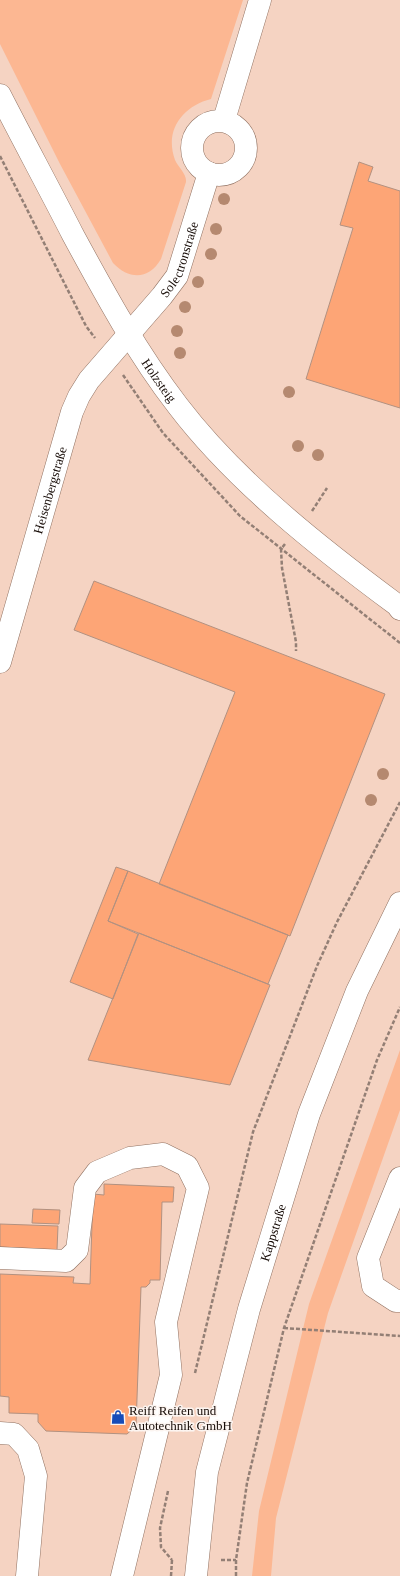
<svg xmlns="http://www.w3.org/2000/svg" width="400" height="1576" font-family="'Times New Roman',serif">
	<style>
		.built { fill: #f5d3c2 }
		.green { fill: #fcb792 }
		.building { fill: #fda576; stroke: #b29180 }
		.lines { fill: none; stroke-linecap: round; stroke-linejoin: round }
		.minor-casing { stroke: #917262; stroke-width: 23 }
		.path { stroke: #937f75; stroke-width: 2.5; stroke-dasharray: 4 2; stroke-linecap: butt }
		.minor { stroke: #fff; stroke-width: 22 }
		.tree { fill: #b58970 }
		.labels { text-anchor: middle; stroke-width: 3; stroke-linejoin: round; paint-order: stroke }
		.street-label { font-size: 13px; fill: #160b06; stroke: #fcf5f1 }
		.poi-label { font-size: 13px; fill: #160b06; stroke: #fcf5f1; text-anchor: start }
	</style>
	<rect width="100%" height="100%" fill="#ffe2d4"/>
	<path class="built" d="M 0,0 L 400,0 L 400,1576 L 0,1576 Z"/>
	<path class="green" d="M 0,0 L 243,0 L 211,99 C 183,106 164,130 175,160 C 178,167 187,174 186,182 L 161,259 C 149,280 129,280 113,263 L 60,164 L 0,44 Z
		M 400,1050 L 400,1110 L 328,1313 L 276,1518 L 271,1576 L 252,1576 L 259,1511 L 309,1304 Z"/>
	<path class="building" d="M 359,162 L 373,167 L 368,181 L 400,191 L 400,408 L 306,379 L 353,228 L 340,225 Z
		M 94,581 L 385,694 L 290,936 L 159,884 L 235,692 L 74,630 Z
		M 116,867 L 128,871 L 108,921 L 138,934 L 113,999 L 70,982 Z
		M 128,871 L 288,935 L 268,984 L 108,921 Z
		M 139,933 L 270,985 L 230,1085 L 88,1060 Z
		M 104,1184 L 174,1187 L 173,1202 L 162,1202 L 160,1280 L 150,1280 L 150,1283 L 146,1287 L 141,1287 L 136,1426 L 127,1434 L 46,1431 L 38,1422 L 38,1414 L 9,1413 L 9,1397 L 0,1396 L 0,1274 L 74,1277 L 73,1283 L 90,1284 L 93,1194 L 104,1195 Z
		M 33,1209 L 60,1210 L 59,1224 L 32,1223 Z
		M 0,1224 L 58,1226 L 57,1250 L 0,1247 Z"/>
	<g class="lines">
		<defs>
			<g id="minor">
				<path id="s1" d="M 0,95 C 24,142 49,188 73,235 C 105,294 137,353 178,406 C 236,482 320,548 397,605 L 400,609"/>
				<path d="M 224,120 L 260,0"/>
				<circle cx="219" cy="148" r="27"/>
				<path id="s2" d="M 0,662 L 72,412 L 79,396 L 89,380 L 162,296 L 177,276 L 209,173"/>
				<path d="M 400,1178 L 368,1258 L 373,1286 L 396,1301 L 400,1301"/>
				<path d="M 0,1258 L 66,1261 L 77,1250 L 85,1188 L 97,1172 L 130,1158 L 163,1154 L 187,1166 L 198,1188 L 166,1322 L 171,1375 L 122,1576"/>
				<path d="M 0,1433 L 14,1434 L 28,1449 L 36,1476 L 27,1576"/>
				<path id="s3" d="M 196,1576 L 207,1472 L 249,1309 L 309,1114 L 357,991 L 400,903"/>
			</g>
		</defs>
		<use href="#minor" class="minor-casing"/>
		<path class="path" d="M 0,156 L 86,326 L 95,338
			M 123,375 L 163,433 L 240,516 L 400,643
			M 312,511 L 327,488
			M 285,544 L 281,549 L 282,568 L 296,642 L 296,651
			M 284,1328 L 400,1336
			M 195,1373 L 253,1132 L 317,966 L 337,922 L 400,802
			M 168,1491 L 160,1528 L 161,1547 L 172,1560
			M 221,1560 L 236,1560
			M 171,1576 L 172,1560
			M 236,1576 L 236,1560 L 247,1483 L 284,1328 L 377,1060 L 400,1007"/>
		<use href="#minor" class="minor"/>
	</g>
	<g class="tree">
		<circle cx="224" cy="199" r="6"/>
		<circle cx="216" cy="229" r="6"/>
		<circle cx="211" cy="254" r="6"/>
		<circle cx="198" cy="282" r="6"/>
		<circle cx="185" cy="307" r="6"/>
		<circle cx="177" cy="331" r="6"/>
		<circle cx="180" cy="353" r="6"/>
		<circle cx="289" cy="392" r="6"/>
		<circle cx="298" cy="446" r="6"/>
		<circle cx="318" cy="455" r="6"/>
		<circle cx="383" cy="774" r="6"/>
		<circle cx="371" cy="800" r="6"/>
	</g>
	<defs>
		<symbol id="shop-bare" viewBox="-9 -9 18 18"><path d="M-5-2.5h2.3a2.7 3.5 0 0 1 5.4 0H5L5.5 6h-11ZM-1.5-2.5h3a1.5 2.3 0 0 0-3 0Z" fill="#184cb8" stroke="#fcf5f1" stroke-width="2.5" paint-order="stroke"/></symbol>
	</defs>
	<g fill-rule="evenodd">
		<use href="#shop-bare" x="108" y="1407" width="20" height="20"/>
	</g>
	<g class="labels">
		<g class="street-label">
			<text dy="5" stroke="none"><textPath href="#s2" startOffset="449">Solectronstraße</textPath></text>
			<text dy="5" stroke="none"><textPath href="#s1" startOffset="327">Holzsteig</textPath></text>
			<text dy="5" stroke="none"><textPath href="#s2" startOffset="179">Heisenbergstraße</textPath></text>
			<text dy="5" stroke="none"><textPath href="#s3" startOffset="353">Kappstraße</textPath></text>
		</g>
		<g class="poi-label">
			<text x="129" y="1415">Reiff Reifen und<tspan x="129" dy="15">Autotechnik GmbH</tspan></text>
		</g>
	</g>
</svg>
